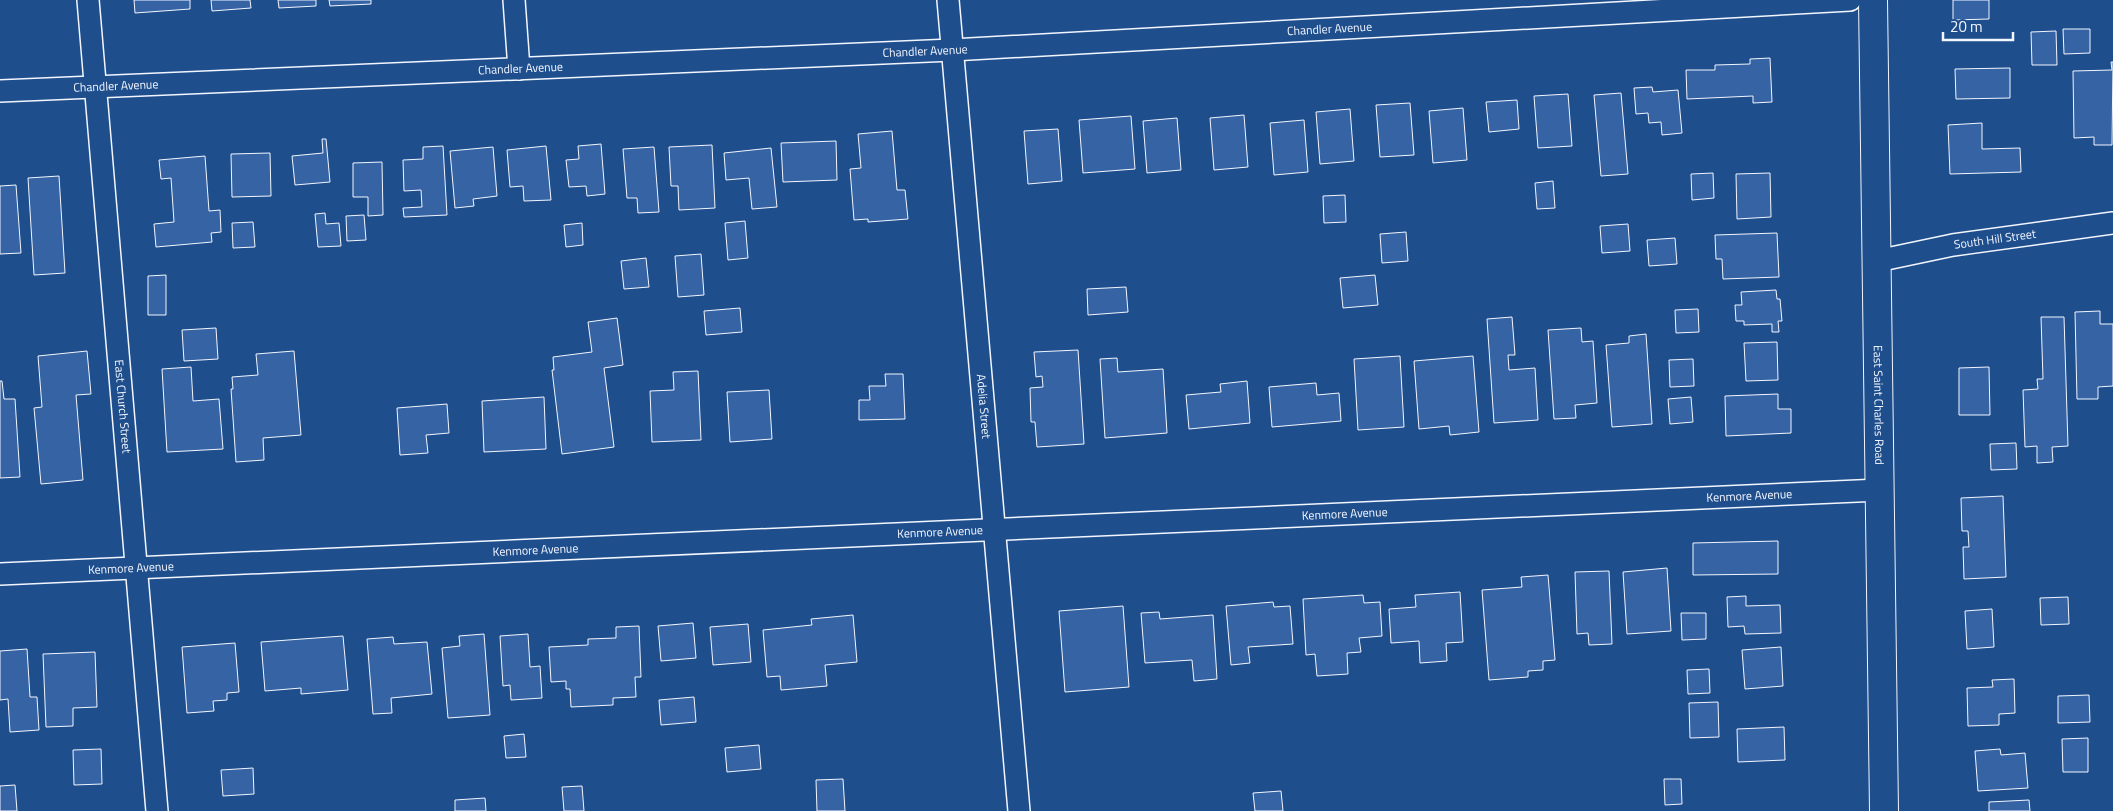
<svg xmlns="http://www.w3.org/2000/svg" width="2113" height="811" font-family="'Titillium Web',sans-serif">
	<style>
		.building { fill: #3563a3; stroke: #f2f6ff }
		.lines { fill: none; stroke-linecap: round; stroke-linejoin: round }
		.street-casing { stroke: #f2f6ff; stroke-width: 24 }
		.secondary-casing { stroke: #f2f6ff; stroke-width: 30 }
		.street { stroke: #1f4e8c; stroke-width: 21 }
		.secondary { stroke: #1f4e8c; stroke-width: 28 }
		.labels { text-anchor: middle; stroke-width: 4; stroke-linejoin: round; paint-order: stroke }
		.street-label { font-size: 12px; fill: #f2f6ff; stroke: #1f4e8c }
	</style>
	<rect width="100%" height="100%" fill="#1f4e8c"/>
	<path class="building" d="M 134,0 L 190,0 L 190,9 L 135,13 Z
		M 211,0 L 250,0 L 251,8 L 212,11 Z
		M 278,0 L 316,0 L 316,6 L 279,8 Z
		M 329,0 L 371,0 L 371,4 L 330,6 Z
		M 1953,0 L 1989,0 L 1989,19 L 1953,20 Z
		M 2063,29 L 2090,29 L 2090,53 L 2064,54 Z
		M 2056,31 L 2057,65 L 2032,65 L 2031,32 Z
		M 1770,58 L 1772,102 L 1753,103 L 1753,96 L 1687,99 L 1686,70 L 1715,70 L 1715,65 L 1750,64 L 1750,59 Z
		M 2111,62 L 2113,62 L 2112,145 L 2094,145 L 2094,137 L 2074,138 L 2073,71 L 2112,70 Z
		M 2010,68 L 2010,98 L 1956,99 L 1955,69 Z
		M 1652,87 L 1653,92 L 1678,90 L 1682,133 L 1662,135 L 1661,122 L 1649,123 L 1648,113 L 1636,114 L 1634,88 Z
		M 1621,93 L 1628,174 L 1601,176 L 1594,95 Z
		M 1568,94 L 1572,146 L 1538,148 L 1534,96 Z
		M 1517,100 L 1519,129 L 1489,132 L 1486,102 Z
		M 1410,103 L 1414,155 L 1380,157 L 1376,105 Z
		M 1463,108 L 1467,160 L 1433,163 L 1429,111 Z
		M 1350,109 L 1354,161 L 1320,164 L 1316,112 Z
		M 1244,115 L 1248,167 L 1214,170 L 1210,118 Z
		M 1131,116 L 1135,169 L 1083,173 L 1079,120 Z
		M 1177,118 L 1181,170 L 1147,173 L 1143,121 Z
		M 1304,120 L 1308,172 L 1274,175 L 1270,123 Z
		M 1982,123 L 1982,149 L 2020,148 L 2021,172 L 1950,174 L 1948,125 Z
		M 1058,129 L 1062,181 L 1028,184 L 1024,131 Z
		M 892,131 L 897,190 L 905,190 L 908,219 L 868,222 L 868,219 L 854,220 L 850,169 L 861,168 L 858,134 Z
		M 322,139 L 326,139 L 330,182 L 295,185 L 292,156 L 323,153 Z
		M 836,141 L 837,180 L 783,182 L 781,143 Z
		M 601,144 L 605,194 L 587,196 L 586,186 L 569,187 L 566,160 L 579,159 L 578,146 Z
		M 712,145 L 715,208 L 679,210 L 678,186 L 671,186 L 669,147 Z
		M 443,146 L 447,215 L 404,217 L 403,208 L 422,207 L 421,190 L 404,191 L 403,160 L 423,159 L 423,147 Z
		M 546,146 L 551,200 L 524,201 L 523,186 L 510,187 L 507,150 Z
		M 493,147 L 497,196 L 473,199 L 474,206 L 455,208 L 450,151 Z
		M 654,147 L 659,212 L 638,213 L 637,198 L 627,198 L 623,149 Z
		M 771,148 L 777,207 L 752,209 L 749,178 L 726,180 L 724,153 Z
		M 270,153 L 271,196 L 232,197 L 231,154 Z
		M 205,156 L 209,211 L 220,210 L 221,232 L 211,233 L 212,242 L 156,247 L 154,224 L 174,222 L 171,178 L 161,179 L 159,160 Z
		M 382,162 L 383,215 L 368,216 L 368,197 L 353,197 L 353,163 Z
		M 1713,173 L 1714,198 L 1692,200 L 1691,174 Z
		M 1770,173 L 1771,217 L 1737,219 L 1736,174 Z
		M 59,176 L 65,273 L 34,275 L 28,178 Z
		M 1553,181 L 1555,208 L 1537,209 L 1535,183 Z
		M 16,185 L 21,253 L 0,254 L 0,186 Z
		M 1345,195 L 1346,222 L 1324,223 L 1323,196 Z
		M 325,213 L 326,224 L 339,223 L 341,246 L 318,247 L 315,214 Z
		M 364,215 L 366,240 L 347,241 L 346,216 Z
		M 745,221 L 748,258 L 728,260 L 725,223 Z
		M 253,222 L 255,247 L 233,248 L 232,223 Z
		M 582,223 L 583,245 L 566,247 L 564,225 Z
		M 1628,224 L 1630,251 L 1602,253 L 1600,226 Z
		M 1406,232 L 1408,261 L 1382,263 L 1380,234 Z
		M 1777,233 L 1779,277 L 1723,279 L 1722,259 L 1716,259 L 1715,235 Z
		M 1675,238 L 1677,264 L 1649,266 L 1647,240 Z
		M 701,254 L 704,295 L 678,297 L 675,256 Z
		M 646,258 L 649,287 L 624,289 L 621,261 Z
		M 166,275 L 166,315 L 148,315 L 148,276 Z
		M 1375,275 L 1378,305 L 1343,308 L 1340,278 Z
		M 1126,287 L 1128,312 L 1088,315 L 1087,289 Z
		M 1776,290 L 1777,299 L 1780,299 L 1782,321 L 1778,321 L 1779,332 L 1772,332 L 1772,324 L 1744,325 L 1744,321 L 1736,321 L 1735,305 L 1742,305 L 1741,292 Z
		M 740,308 L 742,332 L 706,335 L 704,311 Z
		M 1698,309 L 1699,332 L 1676,333 L 1675,310 Z
		M 2100,311 L 2100,324 L 2113,324 L 2113,386 L 2098,387 L 2098,399 L 2077,399 L 2075,312 Z
		M 1512,317 L 1515,355 L 1508,355 L 1509,370 L 1535,368 L 1538,420 L 1494,423 L 1487,319 Z
		M 2041,317 L 2064,317 L 2068,446 L 2052,447 L 2053,462 L 2037,463 L 2037,446 L 2025,447 L 2023,390 L 2038,389 L 2037,379 L 2043,379 Z
		M 617,318 L 623,365 L 604,368 L 614,447 L 562,454 L 552,370 L 554,370 L 553,357 L 592,352 L 588,322 Z
		M 216,328 L 218,359 L 184,361 L 182,330 Z
		M 1581,328 L 1582,342 L 1593,341 L 1597,403 L 1575,405 L 1576,418 L 1554,419 L 1548,330 Z
		M 1646,334 L 1652,424 L 1612,427 L 1606,345 L 1629,343 L 1629,336 Z
		M 1777,342 L 1778,380 L 1746,381 L 1744,343 Z
		M 1078,350 L 1084,444 L 1037,447 L 1035,422 L 1031,422 L 1030,388 L 1043,387 L 1042,376 L 1036,377 L 1034,352 Z
		M 87,351 L 91,394 L 76,395 L 83,480 L 41,484 L 34,408 L 42,407 L 38,356 Z
		M 294,351 L 301,435 L 263,438 L 264,460 L 236,462 L 231,389 L 233,389 L 232,377 L 258,375 L 256,354 Z
		M 1400,356 L 1404,427 L 1358,430 L 1354,359 Z
		M 1473,356 L 1479,432 L 1450,435 L 1449,426 L 1419,429 L 1414,361 Z
		M 1117,358 L 1118,372 L 1163,369 L 1167,433 L 1105,438 L 1100,359 Z
		M 1693,359 L 1694,386 L 1670,387 L 1669,360 Z
		M 191,367 L 193,401 L 219,399 L 223,449 L 167,452 L 162,369 Z
		M 1989,367 L 1990,415 L 1959,415 L 1959,368 Z
		M 698,371 L 701,440 L 652,442 L 650,391 L 674,390 L 673,372 Z
		M 885,374 L 903,374 L 905,419 L 859,420 L 859,400 L 870,400 L 869,386 L 886,386 Z
		M 0,381 L 2,381 L 4,399 L 15,399 L 20,477 L 0,478 Z
		M 1247,381 L 1250,423 L 1189,429 L 1186,395 L 1221,392 L 1220,384 Z
		M 1316,383 L 1317,395 L 1339,393 L 1341,421 L 1272,427 L 1269,387 Z
		M 769,390 L 772,439 L 730,442 L 727,392 Z
		M 1778,394 L 1778,409 L 1791,409 L 1791,433 L 1726,436 L 1725,396 Z
		M 544,397 L 546,449 L 484,452 L 482,401 Z
		M 1691,397 L 1693,422 L 1670,424 L 1668,399 Z
		M 447,404 L 449,433 L 426,435 L 428,453 L 400,455 L 397,408 Z
		M 2016,443 L 2017,469 L 1991,470 L 1990,444 Z
		M 2003,496 L 2006,577 L 1964,579 L 1963,547 L 1969,547 L 1968,531 L 1962,531 L 1961,498 Z
		M 1778,541 L 1778,574 L 1693,575 L 1693,543 Z
		M 1667,568 L 1671,631 L 1627,634 L 1623,572 Z
		M 1609,571 L 1612,644 L 1589,645 L 1588,633 L 1577,634 L 1575,572 Z
		M 1548,575 L 1555,660 L 1543,661 L 1543,670 L 1528,671 L 1528,677 L 1489,680 L 1482,590 L 1522,587 L 1521,577 Z
		M 1460,592 L 1463,642 L 1446,643 L 1447,661 L 1420,663 L 1419,641 L 1391,643 L 1389,609 L 1416,607 L 1415,595 Z
		M 1363,595 L 1364,603 L 1380,602 L 1382,636 L 1359,638 L 1361,652 L 1347,653 L 1348,674 L 1317,676 L 1315,654 L 1306,655 L 1303,599 Z
		M 1746,596 L 1746,606 L 1780,605 L 1781,633 L 1745,634 L 1744,626 L 1728,627 L 1727,597 Z
		M 2068,597 L 2069,624 L 2041,625 L 2040,598 Z
		M 1273,602 L 1274,607 L 1290,606 L 1293,644 L 1248,647 L 1250,663 L 1231,665 L 1226,606 Z
		M 1123,606 L 1129,687 L 1065,692 L 1059,611 Z
		M 1992,609 L 1994,647 L 1967,649 L 1965,611 Z
		M 1159,612 L 1160,619 L 1213,615 L 1217,679 L 1194,681 L 1192,660 L 1145,663 L 1141,613 Z
		M 1681,613 L 1706,613 L 1706,639 L 1682,640 Z
		M 853,615 L 857,662 L 825,665 L 827,686 L 781,690 L 780,676 L 767,677 L 763,630 L 812,625 L 811,619 Z
		M 693,623 L 696,658 L 661,661 L 658,626 Z
		M 748,624 L 751,662 L 713,665 L 710,627 Z
		M 639,626 L 641,677 L 635,677 L 636,697 L 613,698 L 613,705 L 571,707 L 570,689 L 566,689 L 566,681 L 551,682 L 549,647 L 588,645 L 588,639 L 616,638 L 616,627 Z
		M 484,634 L 490,715 L 448,718 L 442,648 L 460,646 L 459,636 Z
		M 528,634 L 530,667 L 540,666 L 542,698 L 511,700 L 510,685 L 503,686 L 500,636 Z
		M 343,636 L 348,690 L 301,694 L 301,688 L 265,691 L 261,642 Z
		M 393,637 L 394,644 L 427,642 L 432,694 L 391,698 L 392,713 L 373,714 L 367,639 Z
		M 235,643 L 239,692 L 227,693 L 227,700 L 213,701 L 214,711 L 187,713 L 182,647 Z
		M 1781,647 L 1783,686 L 1745,689 L 1742,650 Z
		M 27,649 L 30,697 L 37,697 L 39,730 L 10,732 L 8,699 L 0,700 L 0,651 Z
		M 95,652 L 97,707 L 73,708 L 73,726 L 46,727 L 43,654 Z
		M 1709,669 L 1710,693 L 1688,694 L 1687,670 Z
		M 2014,679 L 2015,713 L 1999,714 L 1999,725 L 1968,726 L 1967,688 L 1993,687 L 1992,680 Z
		M 2089,695 L 2090,722 L 2058,723 L 2058,696 Z
		M 694,697 L 696,722 L 661,725 L 659,700 Z
		M 1718,702 L 1719,737 L 1690,738 L 1689,703 Z
		M 1784,727 L 1785,760 L 1738,762 L 1737,729 Z
		M 524,734 L 526,757 L 506,758 L 504,736 Z
		M 2088,738 L 2088,772 L 2063,772 L 2062,739 Z
		M 759,745 L 761,769 L 727,772 L 725,748 Z
		M 101,749 L 102,784 L 74,785 L 73,750 Z
		M 2000,749 L 2001,755 L 2025,753 L 2028,788 L 1978,791 L 1975,751 Z
		M 253,768 L 254,794 L 223,796 L 221,770 Z
		M 843,779 L 845,811 L 817,811 L 816,780 Z
		M 1664,779 L 1681,779 L 1682,804 L 1665,805 Z
		M 15,785 L 17,811 L 0,811 L 0,786 Z
		M 582,786 L 584,811 L 564,811 L 562,787 Z
		M 1281,791 L 1283,811 L 1255,811 L 1253,793 Z
		M 485,798 L 486,811 L 455,811 L 455,800 Z
		M 2029,800 L 2030,811 L 1989,811 L 1989,802 Z"/>
	<g class="lines">
		<defs>
			<g id="street">
				<path id="s1" d="M 88,0 L 157,811"/>
				<path d="M 514,0 L 519,69"/>
				<path id="s2" d="M 948,0 L 1019,811"/>
				<path id="s3" d="M 0,91 L 952,50 L 1850,0"/>
				<path id="s4" d="M 1877,261 L 1953,245 L 2113,223"/>
				<path id="s5" d="M 0,574 L 1880,490"/>
			</g>
			<g id="secondary">
				<path id="s6" d="M 1873,0 L 1884,811"/>
			</g>
		</defs>
		<use href="#street" class="street-casing"/>
		<use href="#secondary" class="secondary-casing"/>
		<use href="#street" class="street"/>
		<use href="#secondary" class="secondary"/>
	</g>
	<g class="labels">
		<g class="street-label">
			<text dy="4" stroke="none"><textPath href="#s3" startOffset="1331">Chandler Avenue</textPath></text>
			<text dy="4" stroke="none"><textPath href="#s3" startOffset="926">Chandler Avenue</textPath></text>
			<text dy="4" stroke="none"><textPath href="#s3" startOffset="521">Chandler Avenue</textPath></text>
			<text dy="4" stroke="none"><textPath href="#s3" startOffset="116">Chandler Avenue</textPath></text>
			<text dy="4" stroke="none"><textPath href="#s4" startOffset="120">South Hill Street</textPath></text>
			<text dy="4" stroke="none"><textPath href="#s1" startOffset="408">East Church Street</textPath></text>
			<text dy="4" stroke="none"><textPath href="#s2" startOffset="408">Adelia Street</textPath></text>
			<text dy="4" stroke="none"><textPath href="#s6" startOffset="405">East Saint Charles Road</textPath></text>
			<text dy="4" stroke="none"><textPath href="#s5" startOffset="1751">Kenmore Avenue</textPath></text>
			<text dy="4" stroke="none"><textPath href="#s5" startOffset="1346">Kenmore Avenue</textPath></text>
			<text dy="4" stroke="none"><textPath href="#s5" startOffset="941">Kenmore Avenue</textPath></text>
			<text dy="4" stroke="none"><textPath href="#s5" startOffset="536">Kenmore Avenue</textPath></text>
			<text dy="4" stroke="none"><textPath href="#s5" startOffset="131">Kenmore Avenue</textPath></text>
		</g>
	</g>
	<path d="M1943 32v8h70v-8" fill="none" stroke="#f2f6ff" stroke-width="2.5"/>
	<text x="1950" y="32" font-size="15" fill="#f2f6ff" stroke="#1f4e8c" stroke-width="4" paint-order="stroke">20 m</text>
</svg>
